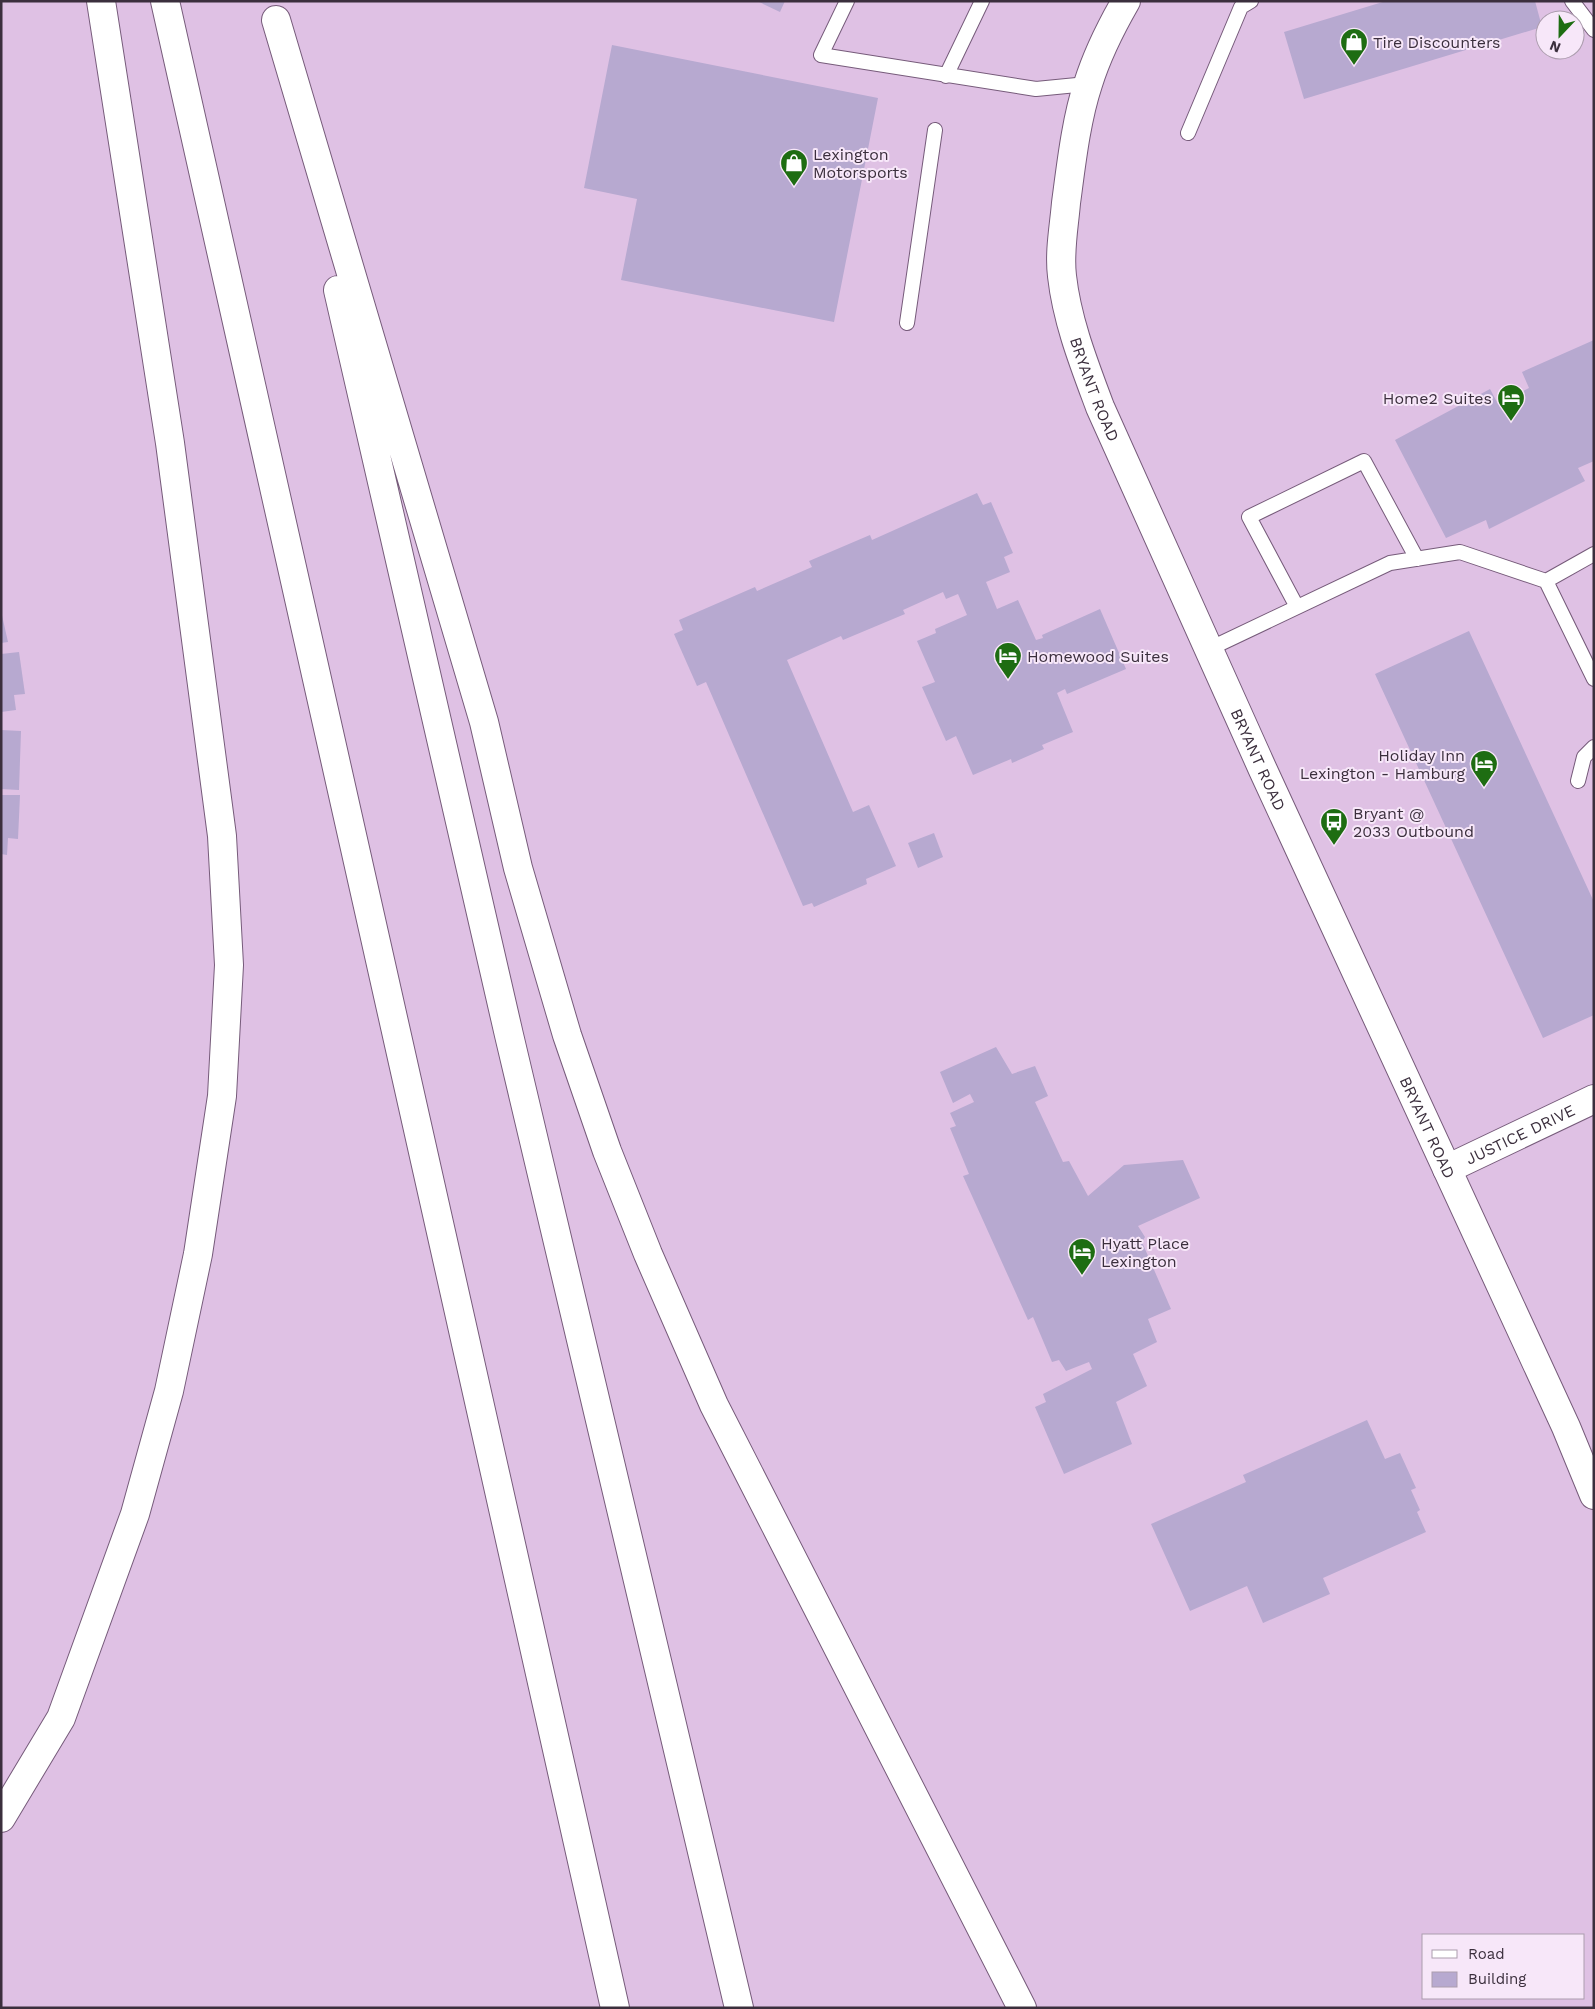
<svg xmlns="http://www.w3.org/2000/svg" width="1595" height="2009" font-family="'Work Sans',sans-serif">
	<style>
		.building { fill: #b7a9d0 }
		.lines { fill: none; stroke-linecap: round; stroke-linejoin: round }
		.service-casing { stroke: #765b7a; stroke-width: 16 }
		.minor-casing { stroke: #765b7a; stroke-width: 30 }
		.motorway-casing { stroke: #765b7a; stroke-width: 30 }
		.service { stroke: #fff; stroke-width: 14 }
		.minor { stroke: #fff; stroke-width: 28 }
		.motorway { stroke: #fff; stroke-width: 28 }
		.labels { text-anchor: middle; stroke-width: 4; stroke-linejoin: round; paint-order: stroke }
		.poi-label { font-size: 16px; fill: #3b2f3d; stroke: #f7e7f9; text-anchor: start }
		.street-label { font-size: 16px; fill: #3b2f3d; stroke: #f7e7f9 }
	</style>
	<rect width="100%" height="100%" fill="#dfc1e4"/>
	<path class="building" d="M 757,1 L 785,1 L 780,12 Z
		M 1386,1 L 1535,1 L 1542,27 L 1304,99 L 1284,32 Z
		M 612,45 L 878,98 L 834,322 L 621,280 L 637,199 L 584,188 Z
		M 1594,340 L 1594,461 L 1578,468 L 1585,481 L 1489,529 L 1486,520 L 1446,538 L 1395,440 L 1490,389 L 1498,404 L 1529,388 L 1522,372 Z
		M 977,493 L 983,505 L 991,502 L 1013,553 L 1004,557 L 1010,572 L 986,582 L 997,609 L 1018,600 L 1036,640 L 1043,638 L 1042,635 L 1100,609 L 1126,669 L 1067,694 L 1065,689 L 1057,693 L 1073,732 L 1042,745 L 1044,749 L 1012,763 L 1011,759 L 973,775 L 956,736 L 946,741 L 922,687 L 935,682 L 917,641 L 936,633 L 935,629 L 967,615 L 958,594 L 946,599 L 943,592 L 903,610 L 905,614 L 843,640 L 841,636 L 787,660 L 853,812 L 869,805 L 896,866 L 866,879 L 867,884 L 814,907 L 812,903 L 803,906 L 706,682 L 697,686 L 674,634 L 683,630 L 679,620 L 755,587 L 757,591 L 812,567 L 809,561 L 870,535 L 872,540 Z
		M 1,611 L 8,642 L 1,643 Z
		M 1469,631 L 1594,902 L 1594,1015 L 1543,1038 L 1375,674 Z
		M 19,652 L 25,694 L 14,695 L 16,710 L 1,712 L 1,654 Z
		M 1,730 L 21,731 L 19,790 L 1,789 Z
		M 1,795 L 20,795 L 18,839 L 8,838 L 7,855 L 1,854 Z
		M 934,833 L 943,857 L 918,868 L 908,843 Z
		M 996,1047 L 1012,1074 L 1035,1066 L 1048,1096 L 1035,1102 L 1063,1162 L 1069,1161 L 1088,1196 L 1124,1165 L 1183,1160 L 1200,1198 L 1138,1226 L 1145,1237 L 1142,1242 L 1171,1309 L 1148,1319 L 1157,1342 L 1133,1354 L 1147,1386 L 1116,1402 L 1132,1444 L 1064,1474 L 1035,1407 L 1046,1402 L 1043,1394 L 1092,1369 L 1089,1362 L 1066,1371 L 1059,1360 L 1052,1362 L 1033,1317 L 1028,1320 L 963,1176 L 969,1174 L 950,1128 L 956,1126 L 950,1113 L 974,1102 L 970,1094 L 953,1103 L 940,1072 Z
		M 1367,1420 L 1385,1459 L 1400,1453 L 1416,1488 L 1411,1490 L 1420,1510 L 1417,1512 L 1426,1532 L 1323,1578 L 1330,1594 L 1263,1623 L 1247,1586 L 1190,1611 L 1151,1524 L 1246,1482 L 1243,1475 Z"/>
	<g class="lines">
		<defs>
			<path id="service" d="M 847,1 L 821,55 L 1036,89 L 1087,84
				M 1572,1 L 1594,30
				M 946,76 L 982,1
				M 1188,133 L 1241,7 L 1251,1
				M 907,323 L 935,130
				M 1546,581 L 1594,554
				M 1297,607 L 1249,517 L 1364,461 L 1417,559
				M 1209,649 L 1390,563 L 1460,552 L 1546,581 L 1594,679
				M 1578,781 L 1584,757 L 1594,747"/>
			<g id="minor">
				<path id="s1" d="M 1126,1 C 1111,27 1097,55 1088,84 C 1076,120 1071,166 1066,203 C 1064,227 1059,252 1062,276 C 1067,321 1084,364 1100,407 L 1263,770 L 1566,1427 L 1594,1495"/>
				<path id="s2" d="M 1447,1169 L 1594,1099"/>
			</g>
			<path id="motorway" d="M 165,1 L 615,2008
				M 276,20 L 484,722 L 518,868 L 567,1035 L 607,1151 L 648,1254 L 714,1405 L 1022,2008
				M 338,290 L 509,1035 L 739,2008
				M 1,1818 L 61,1718 L 135,1514 L 169,1391 L 198,1254 L 222,1096 L 229,965 L 222,836 L 170,443 L 101,1"/>
		</defs>
		<use href="#service" class="service-casing"/>
		<use href="#minor" class="minor-casing"/>
		<use href="#motorway" class="motorway-casing"/>
		<use href="#service" class="service"/>
		<use href="#minor" class="minor"/>
		<use href="#motorway" class="motorway"/>
	</g>
	<defs>
		<symbol id="shop-pin" viewBox="-11 -11 22 30"><path d="M0 17L-7.5 6A9.5 9.5 0 1 1 7.5 6Z" fill="#1e6d12" stroke="#f7e7f9"/><path d="M-5-2.5h2.3a2.7 3.5 0 0 1 5.4 0H5L5.5 6h-11ZM-1.5-2.5h3a1.5 2.3 0 0 0-3 0Z" fill="#fff"/></symbol>
		<symbol id="hotel-pin" viewBox="-11 -11 22 30"><path d="M0 17L-7.5 6A9.5 9.5 0 1 1 7.5 6Z" fill="#1e6d12" stroke="#f7e7f9"/><path d="M-6-4.5h1.5V1H6V5H4.5V3h-9V5H-6ZM-4 0a1.8 1.8 0 1 1 3.6 0ZM.5 0V-2.5h3Q6-2.5 6 0Z" fill="#fff"/></symbol>
		<symbol id="bus-pin" viewBox="-11 -11 22 30"><path d="M0 17L-7.5 6A9.5 9.5 0 1 1 7.5 6Z" fill="#1e6d12" stroke="#f7e7f9"/><path d="M-5-6H5V4H4V6H2V4H-2V6H-4V4H-5ZM-3.5-4V0h7V-4ZM-3.5 1.2v1.5H-2V1.2ZM2 1.2v1.5H3.5V1.2Z" fill="#fff"/></symbol>
	</defs>
	<g fill-rule="evenodd">
		<use href="#shop-pin" x="1338" y="26" width="32" height="43"/>
		<use href="#shop-pin" x="778" y="147" width="32" height="43"/>
		<use href="#hotel-pin" x="1495" y="382" width="32" height="43"/>
		<use href="#hotel-pin" x="992" y="640" width="32" height="43"/>
		<use href="#hotel-pin" x="1468" y="748" width="32" height="43"/>
		<use href="#bus-pin" x="1318" y="806" width="32" height="43"/>
		<use href="#hotel-pin" x="1066" y="1236" width="32" height="43"/>
	</g>
	<g class="labels">
		<g class="poi-label">
			<text x="1373" y="48">Tire Discounters</text>
			<text x="813" y="160">Lexington<tspan x="813" dy="18">Motorsports</tspan></text>
			<text x="1492" y="404" text-anchor="end">Home2 Suites</text>
			<text x="1027" y="662">Homewood Suites</text>
			<text x="1465" y="761" text-anchor="end">Holiday Inn<tspan x="1465" dy="18">Lexington - Hamburg</tspan></text>
			<text x="1353" y="819">Bryant @<tspan x="1353" dy="18">2033 Outbound</tspan></text>
			<text x="1101" y="1249">Hyatt Place<tspan x="1101" dy="18">Lexington</tspan></text>
		</g>
		<g class="street-label">
			<text dy="6" stroke="none"><textPath href="#s1" startOffset="404">BRYANT ROAD</textPath></text>
			<text dy="6" stroke="none"><textPath href="#s1" startOffset="809">BRYANT ROAD</textPath></text>
			<text dy="6" stroke="none"><textPath href="#s1" startOffset="1214">BRYANT ROAD</textPath></text>
			<text dy="6" stroke="none"><textPath href="#s2" startOffset="81">JUSTICE DRIVE</textPath></text>
		</g>
	</g>
	<rect width="1595" height="2009" fill="none" stroke="#3b2f3d" stroke-width="5"/>
	<rect x="1422" y="1934" width="162" height="65" fill="#f7e7f9" stroke="#ac9dae"/>
	<rect x="1432" y="1950" width="25" height="8" fill="#ffffff" stroke="#ac9dae"/>
	<text x="1468" y="1959" font-size="15" fill="#3b2f3d">Road</text>
	<rect x="1432" y="1972" width="25" height="15" fill="#b7a9d0" stroke="#ac9dae"/>
	<text x="1468" y="1984" font-size="15" fill="#3b2f3d">Building</text>
	<g transform="translate(1560 35) rotate(202)"><circle r="24" fill="#f7e7f9" stroke="#ac9dae"/>
	<path d="M0-4L9 19L0 12L-9 19Z" fill="#1e6d12"/>
	<text y="-8" font-size="14" font-weight="bold" text-anchor="middle" fill="#3b2f3d">N</text>
	</g>
</svg>
